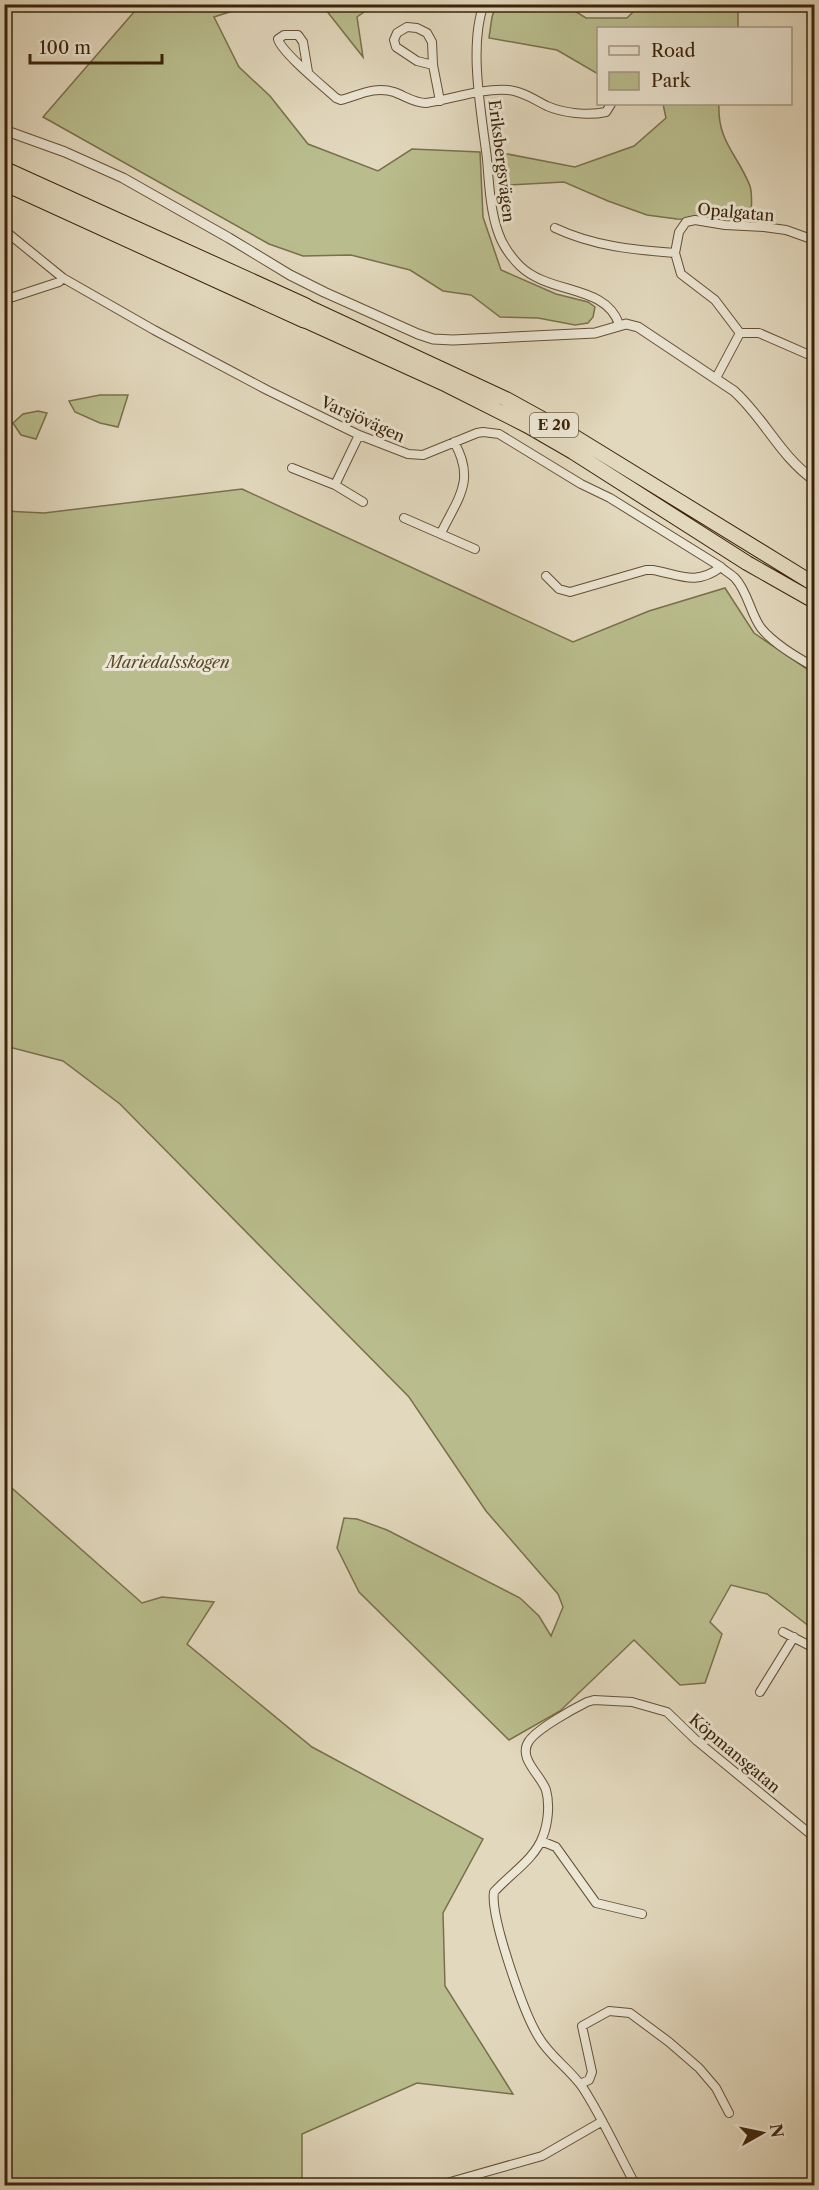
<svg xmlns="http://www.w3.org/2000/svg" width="819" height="2190" font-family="'Libre Caslon Text',serif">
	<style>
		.green { fill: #b9bd8d; stroke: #7a704b; stroke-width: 1.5 }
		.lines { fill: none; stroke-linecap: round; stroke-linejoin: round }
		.minor-casing { stroke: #655036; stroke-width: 10 }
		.tertiary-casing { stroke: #655036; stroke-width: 11 }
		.trunk-casing { stroke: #3b2309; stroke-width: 16 }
		.motorway-casing { stroke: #3b2309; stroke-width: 17 }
		.minor { stroke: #ece6d4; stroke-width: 8 }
		.tertiary { stroke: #ece6d4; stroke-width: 9 }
		.trunk { stroke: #e2d8bd; stroke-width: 14 }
		.motorway { stroke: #e2d8bd; stroke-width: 15 }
		.labels { text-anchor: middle; stroke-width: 6; stroke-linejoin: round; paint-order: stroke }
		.shield { fill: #ece6d4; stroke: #705e46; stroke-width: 1.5 }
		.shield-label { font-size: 15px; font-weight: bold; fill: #3b2309 }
		.street-label { font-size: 16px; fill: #3b2309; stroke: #ece6d4 }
		.park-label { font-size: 16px; font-style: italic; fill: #5a4a2a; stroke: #ece6d4 }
	</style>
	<rect width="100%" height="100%" fill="#e2d8bd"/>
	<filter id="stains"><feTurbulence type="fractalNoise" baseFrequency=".00333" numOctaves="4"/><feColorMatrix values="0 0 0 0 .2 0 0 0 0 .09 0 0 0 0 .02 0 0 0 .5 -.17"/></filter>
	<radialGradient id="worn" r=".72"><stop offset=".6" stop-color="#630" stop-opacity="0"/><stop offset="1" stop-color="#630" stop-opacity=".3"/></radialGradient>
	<path class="green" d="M 140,5 L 251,5 L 214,17 L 239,67 L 270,96 L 308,144 L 378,171 L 412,149 L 480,152 L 483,217 L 501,270 L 556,294 L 588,302 L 595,307 L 593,317 L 588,323 L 575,325 L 538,318 L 500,317 L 471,295 L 443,291 L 410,270 L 351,255 L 303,256 L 269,244 L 43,117 Z
		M 322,5 L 374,5 L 357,17 L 363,57 Z
		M 496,5 L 565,5 L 586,18 L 627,18 L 640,5 L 738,5 L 738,28 L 598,28 L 598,74 L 557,50 L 489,38 L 492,17 Z
		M 663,104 L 719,104 C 717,141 738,155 750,186 C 753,196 751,210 751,220 L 677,219 L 647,215 L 608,201 L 564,182 L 509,185 L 500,197 L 497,152 L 575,167 L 634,146 L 666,118 Z
		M 100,395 L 128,395 L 118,427 L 100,423 L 75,412 L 69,401 Z
		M 38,411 L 47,413 L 36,439 L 21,435 L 13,423 L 23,414 Z
		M 242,489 L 573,642 L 649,611 L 725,588 L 754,633 L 814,674 L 814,1630 L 767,1594 L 731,1585 L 710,1622 L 722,1634 L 705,1683 L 680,1685 L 634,1640 L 560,1711 L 509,1740 L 359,1592 L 337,1548 L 344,1518 L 357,1519 L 387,1530 L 520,1598 L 539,1616 L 551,1636 L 563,1607 L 558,1594 L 486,1511 L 409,1397 L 120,1104 L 63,1061 L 5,1046 L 5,511 L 44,513 Z
		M 5,1482 L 142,1603 L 162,1597 L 214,1602 L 187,1644 L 312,1747 L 483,1839 L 443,1913 L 445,1986 L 513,2094 L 417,2083 L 302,2134 L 302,2185 L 5,2185 Z"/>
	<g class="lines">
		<defs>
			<path id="minor" d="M 484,4 C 468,46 482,116 487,159 C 489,183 490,209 498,232 C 502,244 511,257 520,266 C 550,295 605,284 619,324
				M 433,65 L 417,61 L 396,47 L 394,40 L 397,33 L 407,27 L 417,28 L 427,33 L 432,42 L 433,65 L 440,101
				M 308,72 L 303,42 L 298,35 L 284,35 L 278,39 C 281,52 324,87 336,98 L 341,100 C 359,95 375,86 394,92 C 405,96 414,103 426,103 C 453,99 481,88 508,90 C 522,91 535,100 547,106 C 563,113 588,116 606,112 L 611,104
				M 813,100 L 814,101
				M 555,228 C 593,246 634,250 675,253
				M 4,230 L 63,278 L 154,330 L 267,390 L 359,435 L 408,454 L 423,455 L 477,433 L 483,432 L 499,434 L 581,484 L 610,498 L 721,567 C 725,571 731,574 735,578 C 748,592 750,613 761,628 C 774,644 797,657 814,667
				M 4,300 L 59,282 L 63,278
				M 740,333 L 715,300 L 681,274 L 675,253 L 679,232 L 686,222 L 695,220 L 725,225 L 764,227 L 786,230 L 814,240
				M 740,333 L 759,333 L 814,357
				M 716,378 L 740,333
				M 292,468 L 335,485 L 363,502
				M 335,485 L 359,435
				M 404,518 L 475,549
				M 441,533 C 458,498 476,480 454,442
				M 546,576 L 559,589 L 570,592 L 646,570 L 653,570 C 680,575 696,586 721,567
				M 783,1632 L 814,1648
				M 760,1692 L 794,1637
				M 541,1841 L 556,1847 L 596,1903 L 642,1914
				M 580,2084 L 589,2080 L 592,2072 L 582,2026 L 609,2011 L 630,2013 L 669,2042 L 699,2068 L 716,2088 L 729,2113
				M 436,2186 L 542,2156 L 601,2122
				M 636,2186 C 618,2153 603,2119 583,2088 C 570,2069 549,2056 538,2036 C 524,2013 490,1917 494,1892 C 510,1874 535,1859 543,1836 C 548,1823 550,1804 546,1790 C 541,1775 517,1758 529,1741 C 537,1729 573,1709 587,1702 L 594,1700 L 632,1702 L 667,1712 L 697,1741 L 814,1837"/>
			<path id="tertiary" d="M 4,130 L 65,152 L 123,178 L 229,238 L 290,275 L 324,292 L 418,334 L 433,339 L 453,340 L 595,333 L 626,324 L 638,327 L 734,391 C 764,418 780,456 814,480"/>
			<path id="trunk" d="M 306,306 L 506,399 L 575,437 L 814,584
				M 304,320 L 447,385 L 528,426 L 573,452 L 747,563 L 814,601"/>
			<path id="motorway" d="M 4,169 L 306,306
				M 4,183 L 304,320"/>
		</defs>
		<use href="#minor" class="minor-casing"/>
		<use href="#tertiary" class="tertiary-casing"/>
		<use href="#trunk" class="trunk-casing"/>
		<use href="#motorway" class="motorway-casing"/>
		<use href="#minor" class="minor"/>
		<use href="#tertiary" class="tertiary"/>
		<use href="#trunk" class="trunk"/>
		<use href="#motorway" class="motorway"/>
	</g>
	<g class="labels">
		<rect class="shield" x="530" y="413" width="48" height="24" rx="4.5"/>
		<g class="shield-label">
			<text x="554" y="430">E 20</text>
		</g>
		<g class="street-label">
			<text transform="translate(502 161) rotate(83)" y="6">Eriksbergsvägen</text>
			<text transform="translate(736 212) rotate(5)" y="6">Opalgatan</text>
			<text transform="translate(363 419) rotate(24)" y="6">Varsjövägen</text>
			<text transform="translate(735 1753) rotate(40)" y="6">Köpmansgatan</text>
		</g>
		<g class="park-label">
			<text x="168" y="668">Mariedalsskogen</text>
		</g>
	</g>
	<rect width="819" height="2190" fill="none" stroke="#e2d8bd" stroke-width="24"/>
	<rect x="6" y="6" width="807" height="2178" fill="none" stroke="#3b2309" stroke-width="3"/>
	<rect x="12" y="12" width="795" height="2166" fill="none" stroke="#3b2309" stroke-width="1.5"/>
	<rect x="597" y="27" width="195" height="78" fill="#ece6d4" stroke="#a59883" stroke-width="1.5"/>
	<rect x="609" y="46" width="30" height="9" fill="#ece6d4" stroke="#a59883" stroke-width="1.5"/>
	<text x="651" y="57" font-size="18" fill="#3b2309">Road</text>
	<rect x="609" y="72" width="30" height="18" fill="#b9bd8d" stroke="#a59883" stroke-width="1.5"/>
	<text x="651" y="87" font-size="18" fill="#3b2309">Park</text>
	<g transform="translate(762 2133) rotate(81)" stroke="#ece6d4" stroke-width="4.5" paint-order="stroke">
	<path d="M0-4.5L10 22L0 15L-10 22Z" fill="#3b2309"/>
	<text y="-9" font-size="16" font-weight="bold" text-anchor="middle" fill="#3b2309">N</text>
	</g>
	<path d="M30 54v9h132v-9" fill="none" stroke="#3b2309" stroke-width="3"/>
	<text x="39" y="54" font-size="18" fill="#3b2309" stroke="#ece6d4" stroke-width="4.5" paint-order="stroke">100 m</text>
	<rect width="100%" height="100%" filter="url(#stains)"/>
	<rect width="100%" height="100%" fill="url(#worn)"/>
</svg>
